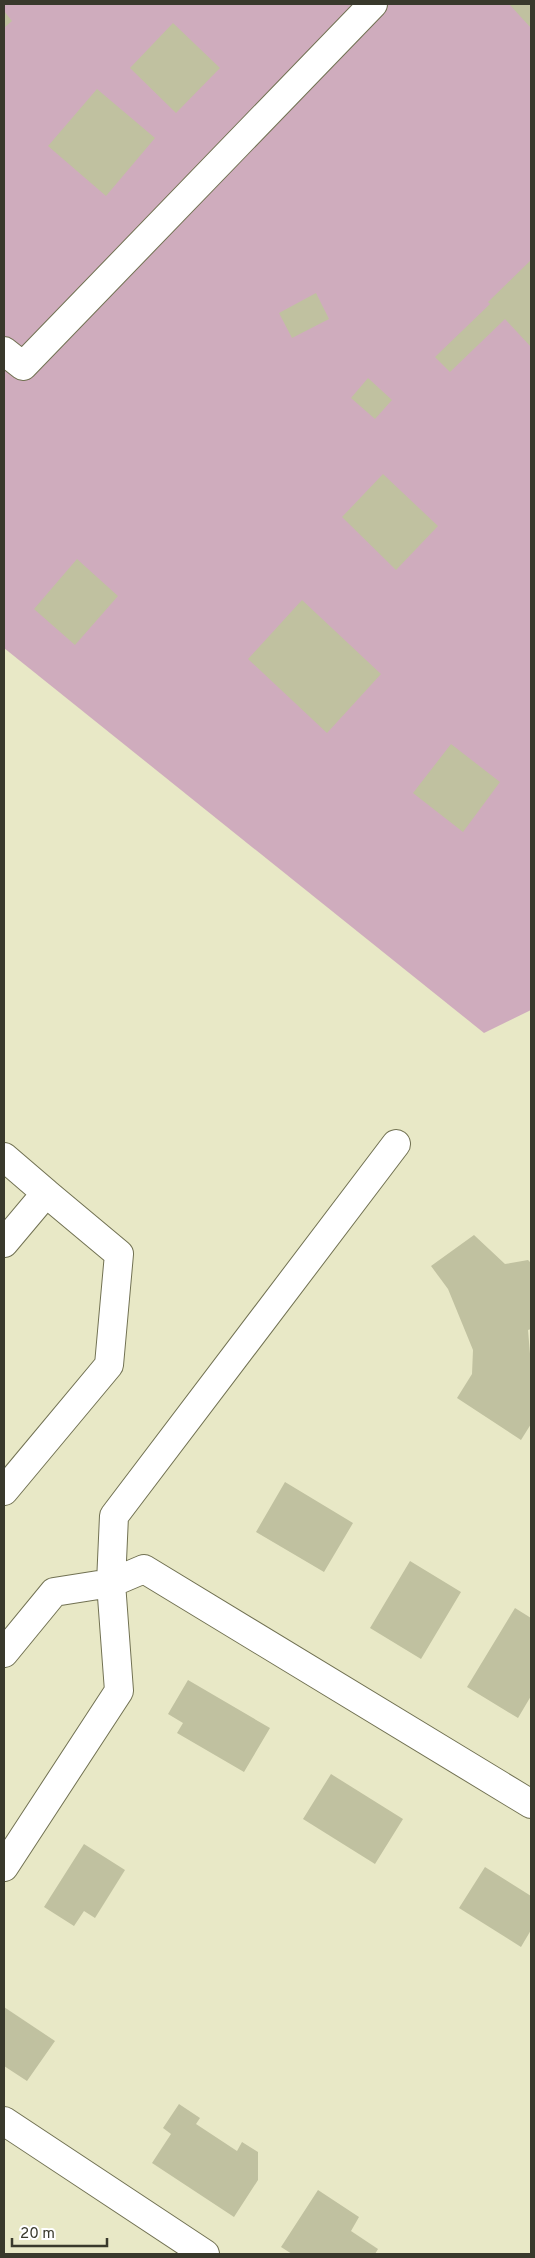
<svg xmlns="http://www.w3.org/2000/svg" width="535" height="2258" font-family="Overpass,sans-serif">
	<style>
		.green { fill: #cfacbd }
		.building { fill: #c0c1a0 }
		.lines { fill: none; stroke-linecap: round; stroke-linejoin: round }
		.minor-casing { stroke: #717152; stroke-width: 30 }
		.minor { stroke: #fff; stroke-width: 28 }
	</style>
	<rect width="100%" height="100%" fill="#e8e8c6"/>
	<path class="green" d="M 4,4 L 531,4 L 531,1010 L 484,1033 L 4,648 Z"/>
	<path class="building" d="M 509,4 L 531,4 L 531,28 Z
		M 4,11 L 12,21 L 4,28 Z
		M 173,23 L 220,68 L 176,113 L 130,68 Z
		M 97,89 L 155,138 L 106,196 L 48,146 Z
		M 531,260 L 531,347 L 505,319 L 450,372 L 435,357 L 490,304 L 488,302 Z
		M 316,293 L 329,319 L 292,338 L 279,313 Z
		M 368,378 L 392,400 L 375,419 L 351,398 Z
		M 383,474 L 438,526 L 396,570 L 342,517 Z
		M 77,559 L 118,596 L 75,645 L 34,609 Z
		M 302,600 L 381,674 L 327,733 L 248,659 Z
		M 451,744 L 500,782 L 463,832 L 413,793 Z
		M 474,1235 L 505,1264 L 528,1260 L 531,1263 L 531,1329 L 528,1330 L 531,1366 L 531,1424 L 521,1440 L 457,1398 L 472,1374 L 473,1350 L 448,1289 L 431,1266 Z
		M 285,1482 L 353,1523 L 324,1572 L 256,1532 Z
		M 410,1561 L 461,1592 L 421,1659 L 370,1628 Z
		M 515,1608 L 531,1618 L 531,1696 L 518,1718 L 467,1687 Z
		M 188,1680 L 270,1728 L 244,1772 L 177,1733 L 183,1723 L 168,1714 Z
		M 331,1774 L 403,1819 L 375,1864 L 303,1819 Z
		M 84,1844 L 125,1870 L 95,1918 L 84,1911 L 74,1926 L 44,1907 Z
		M 485,1867 L 531,1896 L 531,1930 L 521,1947 L 459,1908 Z
		M 4,2007 L 55,2041 L 27,2081 L 4,2066 Z
		M 179,2104 L 200,2118 L 196,2124 L 237,2151 L 242,2142 L 258,2152 L 258,2180 L 234,2217 L 152,2163 L 171,2134 L 163,2128 Z
		M 318,2190 L 359,2217 L 351,2231 L 378,2249 L 375,2254 L 292,2254 L 281,2247 Z"/>
	<g class="lines">
		<defs>
			<path id="minor" d="M 4,351 L 23,366 L 373,4
				M 4,1157 L 46,1193
				M 4,1243 L 46,1193 L 119,1254 L 109,1365 L 4,1491
				M 4,1653 L 54,1592 L 111,1583 L 114,1516 L 396,1144
				M 4,1867 L 119,1691 L 111,1583 L 144,1569 L 531,1804
				M 4,2121 L 205,2254"/>
		</defs>
		<use href="#minor" class="minor-casing"/>
		<use href="#minor" class="minor"/>
	</g>
	<rect width="535" height="2258" fill="none" stroke="#39392c" stroke-width="10"/>
	<path d="M12 2238v8h95v-8" fill="none" stroke="#39392c" stroke-width="2.5"/>
	<text x="20" y="2238" font-size="15" fill="#39392c" stroke="#ffffff" stroke-width="4" paint-order="stroke">20 m</text>
</svg>
